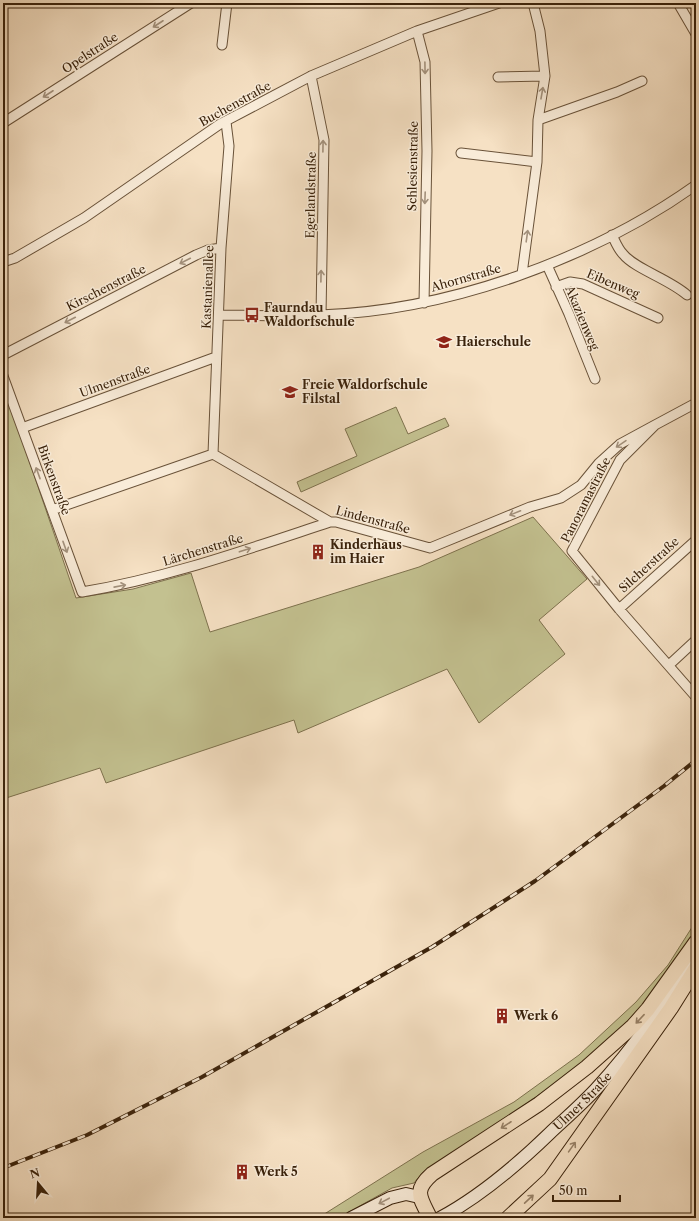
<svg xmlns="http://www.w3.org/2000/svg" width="699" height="1221" font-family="'Libre Caslon Text',serif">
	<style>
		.green { fill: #c3c190; stroke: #7e724e }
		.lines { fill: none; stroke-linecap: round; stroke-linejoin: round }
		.minor-casing { stroke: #695239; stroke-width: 11 }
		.secondary-casing { stroke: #3a220b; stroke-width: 14 }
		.primary-casing { stroke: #3a220b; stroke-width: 16 }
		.minor { stroke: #f9ecd9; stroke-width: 9 }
		.secondary { stroke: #f9ecd9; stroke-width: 12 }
		.primary { stroke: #f6e1c4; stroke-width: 14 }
		.rail-casing { stroke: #3a220b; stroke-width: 4 }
		.rail { stroke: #f9ecd9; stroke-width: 2.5; stroke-dasharray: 8; stroke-linecap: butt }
		.oneway { stroke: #a3917c }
		.oneway2 { stroke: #988268 }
		.labels { text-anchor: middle; stroke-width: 3; stroke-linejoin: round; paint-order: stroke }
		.street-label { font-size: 12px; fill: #3a220b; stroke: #f9ecd9 }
		.poi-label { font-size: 12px; font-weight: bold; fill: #3a220b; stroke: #f9ecd9; text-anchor: start }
	</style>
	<rect width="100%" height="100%" fill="#f6e1c4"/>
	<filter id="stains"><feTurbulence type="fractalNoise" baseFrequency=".005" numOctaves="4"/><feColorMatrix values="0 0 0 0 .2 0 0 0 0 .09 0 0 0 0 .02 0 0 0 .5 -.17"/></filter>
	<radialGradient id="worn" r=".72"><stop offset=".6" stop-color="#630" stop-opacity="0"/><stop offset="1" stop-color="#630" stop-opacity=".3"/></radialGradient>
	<path class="green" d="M 3,384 L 76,598 L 133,589 L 191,573 L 210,632 L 419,567 L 533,517 L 587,579 L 539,620 L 565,654 L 479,723 L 447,669 L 298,733 L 294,720 L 106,783 L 100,768 L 3,799 Z
		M 396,407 L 408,434 L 445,418 L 449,426 L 301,492 L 297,482 L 357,456 L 345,429 Z
		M 696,921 C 696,925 697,929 696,933 C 694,941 681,956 676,963 C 613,1056 514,1111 423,1172 L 414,1183 L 392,1188 L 338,1218 L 318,1218 L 423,1152 L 514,1102 L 579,1055 L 636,1002 L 668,965 Z"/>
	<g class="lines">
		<defs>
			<path id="minor" d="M 678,3 L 696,34
				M 417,31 L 425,62 L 427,151 L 424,303
				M 222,45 L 227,3
				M 311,76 L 324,140 L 321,315
				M 498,77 L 545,76
				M 538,120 L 617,92 L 642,81
				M 3,123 L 191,3
				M 461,153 L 537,162
				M 612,235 C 615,241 618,249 623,254 C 635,269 669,279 687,295
				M 3,262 L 15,258 L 84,218 L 220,124 L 311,76 L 344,62 L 417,31 L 499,3
				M 547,265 L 569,314 L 595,379
				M 522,274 L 537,162 L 538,120 L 545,76 L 540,31 L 533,3
				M 556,287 L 570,282 L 583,284 L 658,318
				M 220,315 C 253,315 287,317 320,315 C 448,311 592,259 696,185
				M 3,355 L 196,255 L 208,250 L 221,248
				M 3,376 L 82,592 C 167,578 248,549 330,522
				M 696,403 L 655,425 L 620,460 L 572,551 L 619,609 L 696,697
				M 22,428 L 216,357
				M 213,454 L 221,248 L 229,146 L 226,122
				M 52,510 L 213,454 L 330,522 L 336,522 L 430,548 L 530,507 L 561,498 L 581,485 L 599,463 L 620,444 L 655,425
				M 619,609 L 696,540
				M 669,665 L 696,640"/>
			<g id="secondary">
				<path d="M 351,1218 L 390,1198 L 406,1194 L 419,1197"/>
				<path id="s1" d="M 440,1218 C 481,1196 517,1165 550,1133 C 566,1118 582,1104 596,1089 C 634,1048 666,1002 696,955"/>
			</g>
			<path id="primary" d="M 430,1218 C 420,1197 413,1191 432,1174 L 539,1104 L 587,1067 L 633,1026 L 648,1009 L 696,942
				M 508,1218 L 550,1179 L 671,1008 L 696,968"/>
		</defs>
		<use href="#minor" class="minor-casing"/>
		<use href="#secondary" class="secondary-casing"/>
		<use href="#primary" class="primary-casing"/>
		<use href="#minor" class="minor"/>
		<use href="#secondary" class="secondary"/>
		<use href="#primary" class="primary"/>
		<defs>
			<path id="rail" d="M 3,1168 L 87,1135 L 202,1077 L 432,947 L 535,881 L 664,786 L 696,760"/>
		</defs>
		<use href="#rail" class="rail-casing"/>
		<use href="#rail" class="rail"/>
	</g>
	<defs><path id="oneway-shaft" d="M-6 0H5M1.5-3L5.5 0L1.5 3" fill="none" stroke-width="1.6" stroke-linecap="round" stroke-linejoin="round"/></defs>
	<g class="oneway">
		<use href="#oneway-shaft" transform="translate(158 24) rotate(147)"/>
		<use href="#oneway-shaft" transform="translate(425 68) rotate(89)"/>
		<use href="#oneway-shaft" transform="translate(542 93) rotate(-80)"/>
		<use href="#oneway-shaft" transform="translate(48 94) rotate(147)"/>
		<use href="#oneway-shaft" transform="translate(323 146) rotate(-89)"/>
		<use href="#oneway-shaft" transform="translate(425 198) rotate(92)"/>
		<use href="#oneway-shaft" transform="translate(527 236) rotate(-82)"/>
		<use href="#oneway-shaft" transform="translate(185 261) rotate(153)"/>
		<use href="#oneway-shaft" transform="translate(321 276) rotate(-89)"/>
		<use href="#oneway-shaft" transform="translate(70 320) rotate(153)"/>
		<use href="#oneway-shaft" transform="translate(621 444) rotate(146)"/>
		<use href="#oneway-shaft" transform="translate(38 473) rotate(-110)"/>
		<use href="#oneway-shaft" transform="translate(515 513) rotate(158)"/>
		<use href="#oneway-shaft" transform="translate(65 547) rotate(70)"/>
		<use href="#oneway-shaft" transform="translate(245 550) rotate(-18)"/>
		<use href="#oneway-shaft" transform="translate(596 581) rotate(51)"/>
		<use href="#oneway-shaft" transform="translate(120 586) rotate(-11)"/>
		<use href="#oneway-shaft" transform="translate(384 1201) rotate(152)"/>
	</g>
	<g class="oneway2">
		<use href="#oneway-shaft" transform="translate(640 1019) rotate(133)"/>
		<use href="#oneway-shaft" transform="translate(506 1125) rotate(147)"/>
		<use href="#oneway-shaft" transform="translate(572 1147) rotate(-55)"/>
		<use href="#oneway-shaft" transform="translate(529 1199) rotate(-43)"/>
	</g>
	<defs>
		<symbol id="bus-bare" viewBox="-9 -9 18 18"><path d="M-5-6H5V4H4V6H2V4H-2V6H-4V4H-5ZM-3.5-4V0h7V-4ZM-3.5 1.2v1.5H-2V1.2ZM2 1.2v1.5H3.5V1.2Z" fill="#8f2418" stroke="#f9ecd9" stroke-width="2.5" paint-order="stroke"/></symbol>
		<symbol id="school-bare" viewBox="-9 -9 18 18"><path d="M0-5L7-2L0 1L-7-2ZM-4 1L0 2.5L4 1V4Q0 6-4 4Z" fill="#8f2418" stroke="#f9ecd9" stroke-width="2.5" paint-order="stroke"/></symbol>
		<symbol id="building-bare" viewBox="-9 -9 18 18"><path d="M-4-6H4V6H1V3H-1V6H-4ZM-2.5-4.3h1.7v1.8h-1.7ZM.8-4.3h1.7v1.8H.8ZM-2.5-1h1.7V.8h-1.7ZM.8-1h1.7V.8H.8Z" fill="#8f2418" stroke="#f9ecd9" stroke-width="2.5" paint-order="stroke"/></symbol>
	</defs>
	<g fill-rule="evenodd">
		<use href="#bus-bare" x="241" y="304" width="22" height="22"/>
		<use href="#school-bare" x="433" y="331" width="22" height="22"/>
		<use href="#school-bare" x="279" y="381" width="22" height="22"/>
		<use href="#building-bare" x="307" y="541" width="22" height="22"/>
		<use href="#building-bare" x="491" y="1005" width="22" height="22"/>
		<use href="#building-bare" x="231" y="1161" width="22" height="22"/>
	</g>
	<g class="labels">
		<g class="street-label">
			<text transform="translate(90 53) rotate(-33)" y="4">Opelstraße</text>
			<text transform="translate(235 104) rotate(-29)" y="4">Buchenstraße</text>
			<text transform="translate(413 166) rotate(-89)" y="4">Schlesienstraße</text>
			<text transform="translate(311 195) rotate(-89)" y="4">Egerlandstraße</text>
			<text transform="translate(466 278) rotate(-16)" y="4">Ahornstraße</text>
			<text transform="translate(613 284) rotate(23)" y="4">Eibenweg</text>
			<text transform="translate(208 287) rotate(-88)" y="4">Kastanienallee</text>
			<text transform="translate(106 288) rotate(-27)" y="4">Kirschenstraße</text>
			<text transform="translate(582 318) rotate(67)" y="4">Akazienweg</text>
			<text transform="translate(115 381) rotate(-20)" y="4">Ulmenstraße</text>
			<text transform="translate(54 480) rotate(70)" y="4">Birkenstraße</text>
			<text transform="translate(586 500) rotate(-63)" y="4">Panoramastraße</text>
			<text transform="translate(373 520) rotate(15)" y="4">Lindenstraße</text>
			<text transform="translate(203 550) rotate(-17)" y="4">Lärchenstraße</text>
			<text transform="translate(649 565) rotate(-42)" y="4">Silcherstraße</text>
			<text dy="4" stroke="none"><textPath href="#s1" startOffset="185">Ulmer Straße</textPath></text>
		</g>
		<g class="poi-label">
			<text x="264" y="312">Faurndau<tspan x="264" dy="14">Waldorfschule</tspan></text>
			<text x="456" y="346">Haierschule</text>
			<text x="302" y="389">Freie Waldorfschule<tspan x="302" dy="14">Filstal</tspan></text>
			<text x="330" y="549">Kinderhaus<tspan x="330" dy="14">im Haier</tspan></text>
			<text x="514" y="1020">Werk 6</text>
			<text x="254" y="1176">Werk 5</text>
		</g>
	</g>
	<rect width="699" height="1221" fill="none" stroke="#f6e1c4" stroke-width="16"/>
	<rect x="4" y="4" width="691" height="1213" fill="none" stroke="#3a220b" stroke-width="2"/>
	<rect x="8" y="8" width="683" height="1205" fill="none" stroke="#3a220b"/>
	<g transform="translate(38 1183) rotate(342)" stroke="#f9ecd9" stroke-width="3" paint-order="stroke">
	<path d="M0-3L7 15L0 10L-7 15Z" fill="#3a220b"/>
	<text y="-6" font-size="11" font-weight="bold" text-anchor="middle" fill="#3a220b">N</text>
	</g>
	<path d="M553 1195v6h67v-6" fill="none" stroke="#3a220b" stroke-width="2"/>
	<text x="559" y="1195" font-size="12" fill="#3a220b" stroke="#f9ecd9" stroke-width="3" paint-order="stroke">50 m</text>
	<rect width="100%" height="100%" filter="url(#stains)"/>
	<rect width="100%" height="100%" fill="url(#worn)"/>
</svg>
